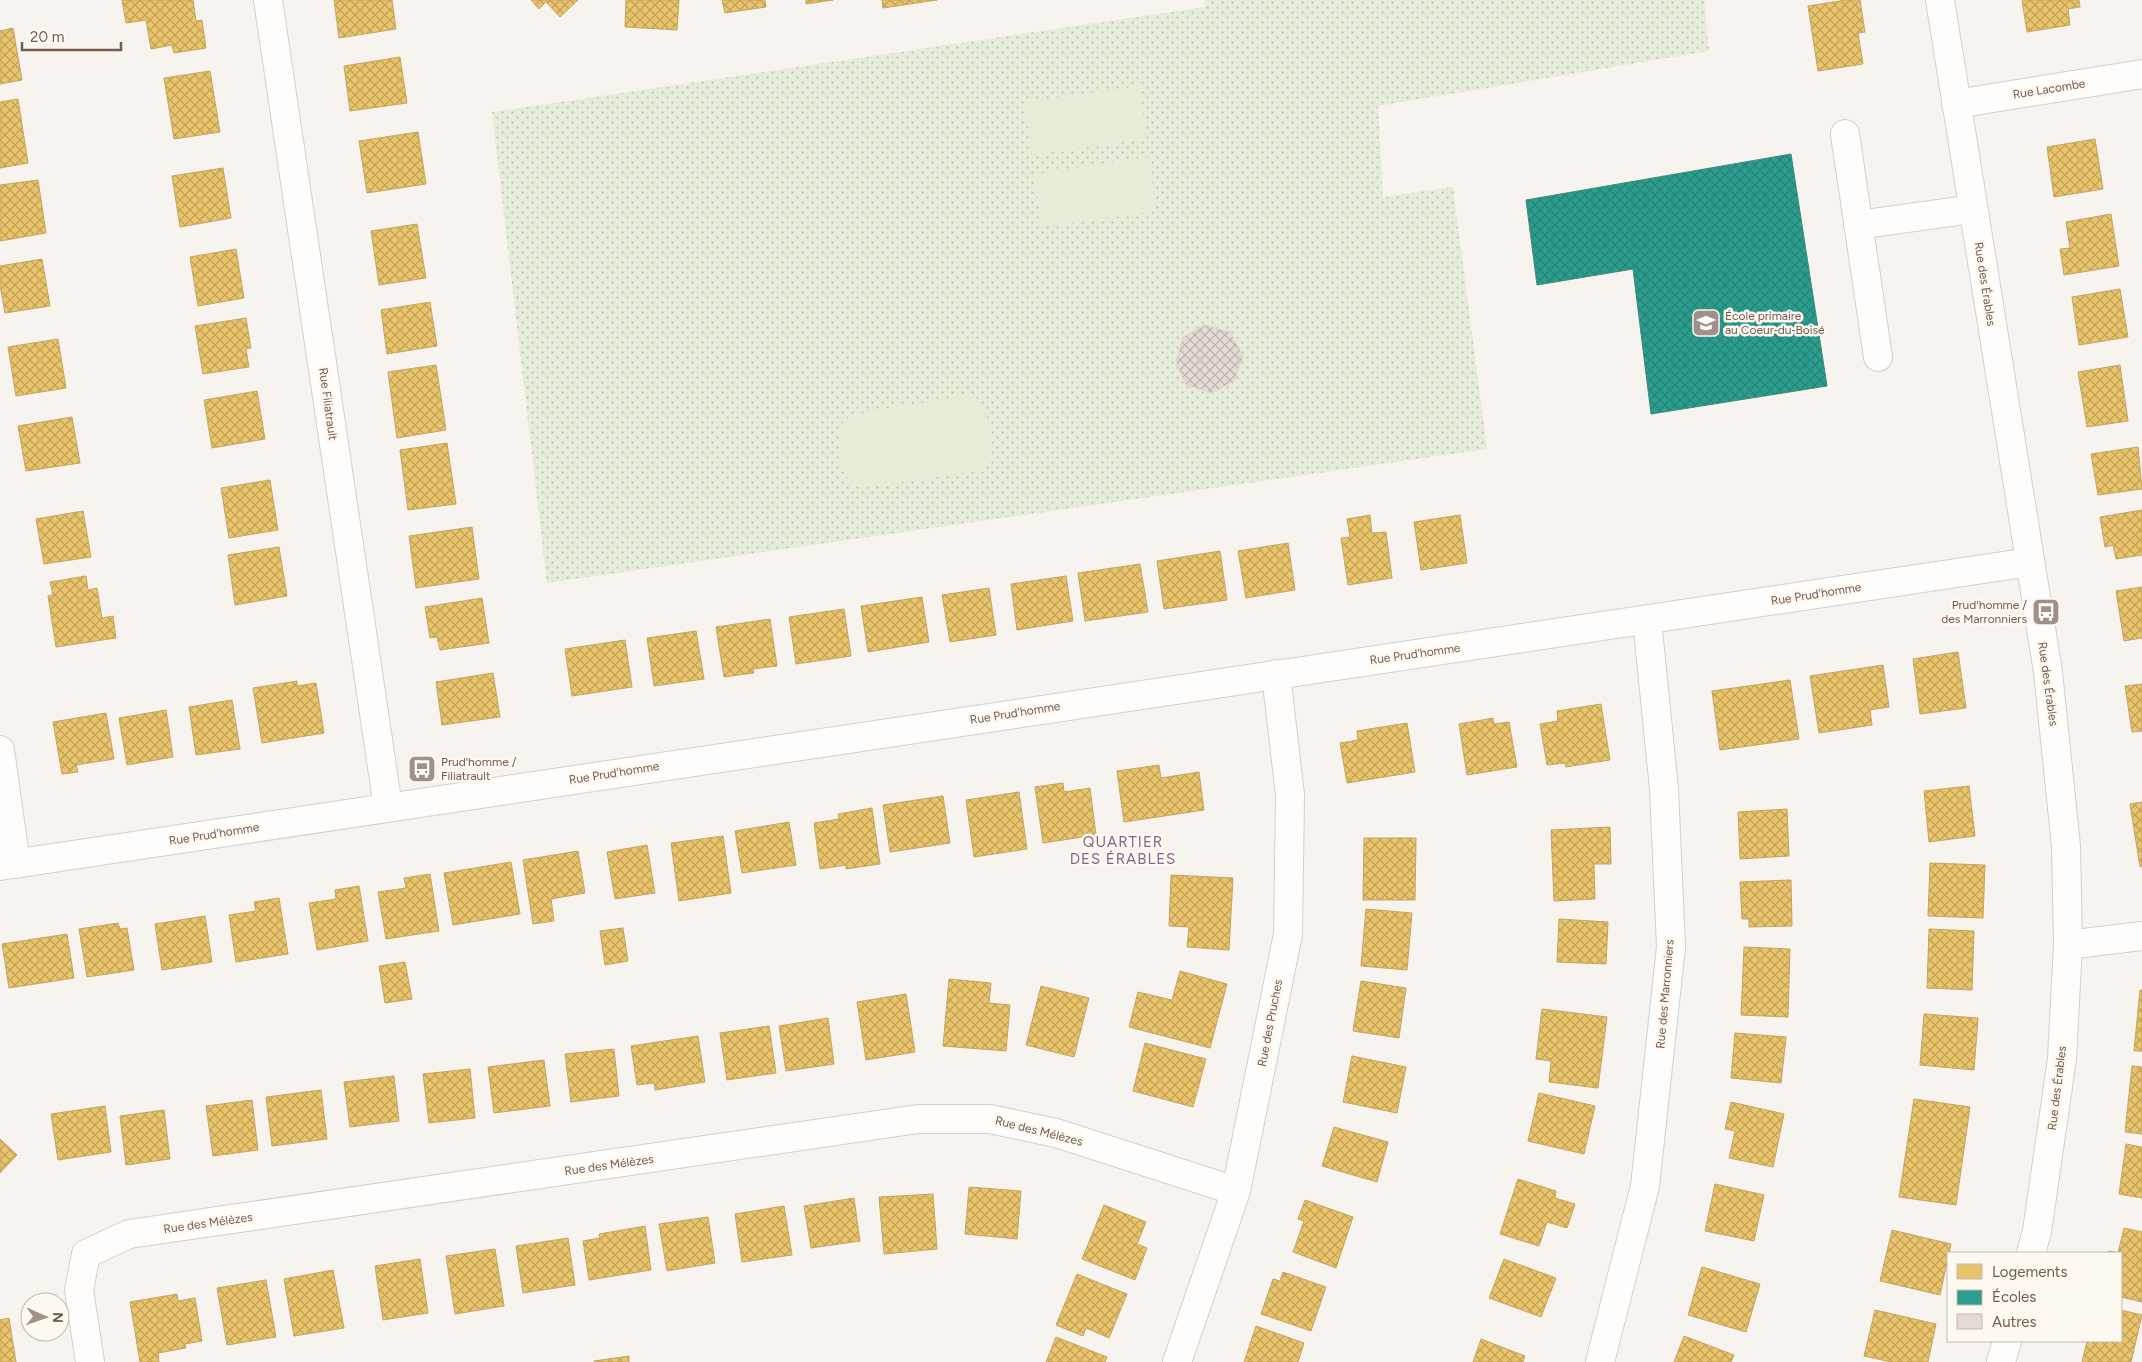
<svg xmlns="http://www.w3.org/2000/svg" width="2142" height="1362" font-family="Figtree,sans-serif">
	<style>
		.park { fill: url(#park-dots) }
		.pitch { fill: #e5ecda }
		.homes { fill: url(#homes-cross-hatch); stroke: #c6a462 }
		.schools { fill: url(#schools-cross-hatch); stroke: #40897c }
		.building { fill: url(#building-cross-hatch); stroke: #dfd7d1 }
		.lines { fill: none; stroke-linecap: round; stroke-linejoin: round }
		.minor-casing { stroke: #d4cfc9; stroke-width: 30 }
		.minor { stroke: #fefdfc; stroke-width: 28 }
		.labels { text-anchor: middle; stroke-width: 5; stroke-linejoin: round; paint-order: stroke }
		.street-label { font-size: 12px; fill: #735b50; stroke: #fdf8f0 }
		.poi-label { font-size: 12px; fill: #735b50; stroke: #fdf8f0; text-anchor: start }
		.quarter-label { font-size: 15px; letter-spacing: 1px; fill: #81678f; stroke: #fdf8f0 }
	</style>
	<defs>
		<pattern id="park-dots" width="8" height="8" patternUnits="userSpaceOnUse" patternTransform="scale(1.25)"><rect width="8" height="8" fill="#e5ecda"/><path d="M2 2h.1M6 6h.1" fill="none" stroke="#bec2b3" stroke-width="1.8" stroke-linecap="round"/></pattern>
		<pattern id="homes-cross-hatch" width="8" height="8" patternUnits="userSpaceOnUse" patternTransform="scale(1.25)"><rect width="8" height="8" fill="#e9c46a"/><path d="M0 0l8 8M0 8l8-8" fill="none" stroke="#c1a25a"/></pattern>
		<pattern id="schools-cross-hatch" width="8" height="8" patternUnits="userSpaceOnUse" patternTransform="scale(1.25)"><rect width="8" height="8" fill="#2a9d8f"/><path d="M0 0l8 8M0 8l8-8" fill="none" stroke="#288377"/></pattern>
		<pattern id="building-cross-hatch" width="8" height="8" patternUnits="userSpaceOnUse" patternTransform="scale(1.25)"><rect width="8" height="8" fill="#e3dcd5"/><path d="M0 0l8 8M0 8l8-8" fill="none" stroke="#bcb5af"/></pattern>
	</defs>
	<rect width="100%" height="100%" fill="#f7f3ee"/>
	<path class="park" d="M 1205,0 L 1704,0 L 1709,51 L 1378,106 L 1383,197 L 1453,187 L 1487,449 L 547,583 L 492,112 L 1205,7 Z"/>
	<path class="pitch" d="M 1139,86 L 1147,139 L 1032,155 L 1024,102 Z
		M 1149,157 L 1156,211 L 1042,227 L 1034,174 Z
		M 961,396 C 965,396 970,396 973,397 C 988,402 996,446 991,459 C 989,464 984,467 980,470 L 870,487 C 864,488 857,488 851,483 C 841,474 834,430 845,420 C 848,417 853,416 856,414 Z"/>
	<path class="homes" d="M 122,0 L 193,0 L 196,21 L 202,20 L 206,48 L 174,53 L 172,45 L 151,49 L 146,20 L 126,23 Z
		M 334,0 L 392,0 L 396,29 L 339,38 Z
		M 531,0 L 578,0 L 560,17 L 546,2 L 539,9 Z
		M 626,0 L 679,0 L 677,30 L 625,27 Z
		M 722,0 L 765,0 L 766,7 L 725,13 Z
		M 806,0 L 833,0 L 806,4 Z
		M 882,0 L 937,0 L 883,8 Z
		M 1846,0 L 1860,0 L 1865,32 L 1858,33 L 1863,64 L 1818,71 L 1808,6 Z
		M 2022,0 L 2079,0 L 2080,7 L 2068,9 L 2070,25 L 2027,32 Z
		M 13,28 L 22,80 L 0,84 L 0,31 Z
		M 400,57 L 407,103 L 350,111 L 344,66 Z
		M 210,71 L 220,132 L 174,139 L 164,78 Z
		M 18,99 L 28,163 L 0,168 L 0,102 Z
		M 418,132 L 426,184 L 367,193 L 359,141 Z
		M 2095,139 L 2103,189 L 2054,197 L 2047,147 Z
		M 223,168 L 231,218 L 180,227 L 172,176 Z
		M 38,180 L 46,233 L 0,241 L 0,185 Z
		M 2111,214 L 2119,266 L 2064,275 L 2060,249 L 2070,248 L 2066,222 Z
		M 417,224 L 426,278 L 379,285 L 371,231 Z
		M 236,249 L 244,298 L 198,306 L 190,257 Z
		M 42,259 L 50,306 L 5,313 L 0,285 L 0,266 Z
		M 2120,289 L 2128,337 L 2079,345 L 2072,297 Z
		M 430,302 L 437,346 L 387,354 L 381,310 Z
		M 246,318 L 251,348 L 246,349 L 249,367 L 203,374 L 195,326 Z
		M 58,339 L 66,388 L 16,396 L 8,347 Z
		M 436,365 L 446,430 L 397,438 L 388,372 Z
		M 2120,365 L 2128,421 L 2087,427 L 2078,372 Z
		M 257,391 L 265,439 L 212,448 L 204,400 Z
		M 72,417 L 80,463 L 26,471 L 18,426 Z
		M 447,443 L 456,504 L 408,510 L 400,450 Z
		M 2138,447 L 2142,489 L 2098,495 L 2091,454 Z
		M 270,480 L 278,530 L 229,538 L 221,488 Z
		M 2142,510 L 2142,555 L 2116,559 L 2113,545 L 2105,547 L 2100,517 Z
		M 83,511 L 91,557 L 44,564 L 36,519 Z
		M 1370,515 L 1372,533 L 1386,532 L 1392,578 L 1348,585 L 1341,538 L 1350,537 L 1347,519 Z
		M 1460,515 L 1467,563 L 1421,570 L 1414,522 Z
		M 472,527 L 479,579 L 416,588 L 409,536 Z
		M 1288,543 L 1295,590 L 1246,598 L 1238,551 Z
		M 279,547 L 287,596 L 235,605 L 228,555 Z
		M 1220,551 L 1227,600 L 1164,609 L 1157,561 Z
		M 1140,564 L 1148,612 L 1085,621 L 1078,573 Z
		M 86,576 L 88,590 L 97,588 L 102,618 L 113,616 L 116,638 L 56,647 L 48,596 L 53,595 L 50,582 Z
		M 1066,576 L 1073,621 L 1017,630 L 1011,584 Z
		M 2142,587 L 2142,638 L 2124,641 L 2116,591 Z
		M 989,588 L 996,635 L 950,642 L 942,595 Z
		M 922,597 L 929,642 L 868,652 L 861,606 Z
		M 482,598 L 489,643 L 440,650 L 437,637 L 430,638 L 425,607 Z
		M 844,609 L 851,656 L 796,664 L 789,617 Z
		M 770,619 L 777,666 L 753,669 L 754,673 L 724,677 L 716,627 Z
		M 696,631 L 704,679 L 654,686 L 647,638 Z
		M 625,640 L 632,687 L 572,696 L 565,649 Z
		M 1958,652 L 1966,708 L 1920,714 L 1913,659 Z
		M 1883,665 L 1889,707 L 1870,710 L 1872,725 L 1819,733 L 1810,676 Z
		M 493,673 L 500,717 L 442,725 L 436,682 Z
		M 1790,680 L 1799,739 L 1720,750 L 1712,691 Z
		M 297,681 L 297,686 L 316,683 L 324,733 L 262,743 L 253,688 Z
		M 2142,684 L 2142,731 L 2132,732 L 2125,686 Z
		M 232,700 L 240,749 L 196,755 L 189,707 Z
		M 1601,704 L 1610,760 L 1566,767 L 1565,763 L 1547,765 L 1540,724 L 1558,721 L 1557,711 Z
		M 166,710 L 173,757 L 127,765 L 119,718 Z
		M 106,713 L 114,759 L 76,765 L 78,772 L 62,774 L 53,722 Z
		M 1493,718 L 1494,724 L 1509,722 L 1517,767 L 1467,775 L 1459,724 Z
		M 1407,723 L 1415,772 L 1347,783 L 1340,743 L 1358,740 L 1357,731 Z
		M 1159,765 L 1161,778 L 1199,772 L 1204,810 L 1124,822 L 1117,771 Z
		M 1063,783 L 1064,792 L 1090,788 L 1096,835 L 1043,843 L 1035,787 Z
		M 1969,786 L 1975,836 L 1929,842 L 1924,791 Z
		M 1019,792 L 1027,849 L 974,857 L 966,800 Z
		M 943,796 L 950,843 L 890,852 L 883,805 Z
		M 2142,802 L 2142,866 L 2140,867 L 2130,804 Z
		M 872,808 L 880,864 L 846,869 L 846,865 L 820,869 L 814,823 L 839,819 L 838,814 Z
		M 1787,809 L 1789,856 L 1740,859 L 1738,812 Z
		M 789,822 L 796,865 L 742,873 L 735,831 Z
		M 1610,827 L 1611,864 L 1594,864 L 1595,899 L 1554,901 L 1551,830 Z
		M 723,836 L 731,893 L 679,901 L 671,843 Z
		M 1364,838 L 1416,838 L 1415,900 L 1363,900 Z
		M 647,845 L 655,893 L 615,899 L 607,852 Z
		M 578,851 L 585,893 L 551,899 L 554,921 L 533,924 L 523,860 Z
		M 511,862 L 520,914 L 453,925 L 444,873 Z
		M 1930,863 L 1985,865 L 1983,918 L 1928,916 Z
		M 430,874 L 439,931 L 386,939 L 378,892 L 406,888 L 404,878 Z
		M 1171,875 L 1233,878 L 1229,950 L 1187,947 L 1189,927 L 1169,926 Z
		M 1791,880 L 1792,926 L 1749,927 L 1749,919 L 1742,919 L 1740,882 Z
		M 359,886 L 368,941 L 317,950 L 309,903 L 336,899 L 335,890 Z
		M 279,898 L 288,954 L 236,962 L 229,915 L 256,911 L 254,902 Z
		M 1366,909 L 1412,913 L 1407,970 L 1361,966 Z
		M 205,916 L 212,962 L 162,970 L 155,924 Z
		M 1559,919 L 1608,922 L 1606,964 L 1557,962 Z
		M 118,923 L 120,929 L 127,928 L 134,970 L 87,977 L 79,929 Z
		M 623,928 L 628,961 L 605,965 L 600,931 Z
		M 1929,929 L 1974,931 L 1972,990 L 1927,988 Z
		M 67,934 L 74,978 L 9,988 L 2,944 Z
		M 1744,947 L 1790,949 L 1788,1017 L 1741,1015 Z
		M 405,962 L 412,999 L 385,1003 L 379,966 Z
		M 1180,971 L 1227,984 L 1210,1048 L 1129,1027 L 1138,992 L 1172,1000 Z
		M 949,979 L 991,983 L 989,1003 L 1010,1005 L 1006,1051 L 943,1046 Z
		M 1361,981 L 1406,988 L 1399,1038 L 1353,1031 Z
		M 1041,986 L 1089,998 L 1074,1057 L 1026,1045 Z
		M 2140,990 L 2142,990 L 2142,1051 L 2134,1051 Z
		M 906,994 L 915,1052 L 866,1060 L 857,1002 Z
		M 1542,1009 L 1607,1017 L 1598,1088 L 1549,1082 L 1551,1061 L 1536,1059 Z
		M 1924,1014 L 1978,1018 L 1974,1070 L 1920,1065 Z
		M 828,1018 L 834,1064 L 786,1071 L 779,1026 Z
		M 769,1026 L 776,1073 L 727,1080 L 720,1033 Z
		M 1735,1033 L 1786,1037 L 1781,1083 L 1731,1078 Z
		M 698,1036 L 705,1082 L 655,1090 L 654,1083 L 637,1085 L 631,1046 Z
		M 1145,1043 L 1206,1059 L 1193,1107 L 1133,1091 Z
		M 614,1049 L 619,1096 L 571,1102 L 565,1054 Z
		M 1352,1056 L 1406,1067 L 1397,1113 L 1343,1102 Z
		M 544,1060 L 550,1106 L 494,1113 L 488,1067 Z
		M 2132,1066 L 2142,1067 L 2142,1134 L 2125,1132 Z
		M 470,1069 L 475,1118 L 429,1123 L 423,1074 Z
		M 394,1076 L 399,1121 L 350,1127 L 344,1082 Z
		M 321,1090 L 327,1139 L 272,1146 L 266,1097 Z
		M 1539,1093 L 1595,1106 L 1584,1154 L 1528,1141 Z
		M 1914,1099 L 1970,1107 L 1956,1205 L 1899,1197 Z
		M 252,1100 L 258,1150 L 213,1156 L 206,1106 Z
		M 1731,1102 L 1784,1114 L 1773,1167 L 1729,1158 L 1735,1131 L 1725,1129 Z
		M 105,1106 L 111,1152 L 58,1160 L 51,1114 Z
		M 164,1110 L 170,1159 L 126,1165 L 120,1116 Z
		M 1334,1127 L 1388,1142 L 1377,1182 L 1322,1166 Z
		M 0,1139 L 17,1155 L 0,1173 Z
		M 2126,1144 L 2142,1147 L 2142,1198 L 2119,1194 Z
		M 1518,1179 L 1556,1191 L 1555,1198 L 1575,1204 L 1567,1228 L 1547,1222 L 1539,1246 L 1500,1234 Z
		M 1715,1184 L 1764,1195 L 1754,1241 L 1705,1231 Z
		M 969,1187 L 1021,1191 L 1017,1239 L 965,1234 Z
		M 933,1194 L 937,1249 L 884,1254 L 879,1197 Z
		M 854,1198 L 860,1241 L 811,1248 L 804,1206 Z
		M 1305,1200 L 1353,1217 L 1336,1268 L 1293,1252 L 1304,1221 L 1298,1219 Z
		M 1104,1205 L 1146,1222 L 1137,1244 L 1147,1248 L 1135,1280 L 1082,1259 Z
		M 784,1206 L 792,1255 L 742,1262 L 735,1214 Z
		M 708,1217 L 715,1263 L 667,1271 L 659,1224 Z
		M 645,1226 L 651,1270 L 589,1280 L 583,1241 L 600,1238 L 599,1234 Z
		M 2124,1228 L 2142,1232 L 2142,1302 L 2121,1297 L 2121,1253 L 2109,1253 L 2109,1251 L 2118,1253 Z
		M 1892,1230 L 1951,1244 L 1940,1295 L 1880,1281 Z
		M 568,1238 L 575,1285 L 523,1293 L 516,1246 Z
		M 495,1249 L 504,1306 L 455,1314 L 446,1256 Z
		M 420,1259 L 428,1313 L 383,1320 L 375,1266 Z
		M 1504,1259 L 1556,1278 L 1541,1317 L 1489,1298 Z
		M 1702,1267 L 1760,1284 L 1746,1332 L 1688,1315 Z
		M 333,1270 L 344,1328 L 294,1336 L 284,1279 Z
		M 1283,1272 L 1326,1287 L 1311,1331 L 1261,1314 L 1273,1279 L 1280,1281 Z
		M 1077,1274 L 1127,1294 L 1109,1338 L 1086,1328 L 1083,1336 L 1056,1325 Z
		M 266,1280 L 276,1337 L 227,1345 L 217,1288 Z
		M 177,1294 L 178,1301 L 195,1298 L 202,1341 L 185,1344 L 186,1348 L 158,1353 L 159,1362 L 140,1362 L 130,1302 Z
		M 1875,1310 L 1936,1324 L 1928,1362 L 1891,1362 L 1864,1356 Z
		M 2121,1310 L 2142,1315 L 2131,1362 L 2082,1362 L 2087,1341 L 2121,1341 Z
		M 9,1318 L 16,1362 L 0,1362 L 0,1320 Z
		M 1256,1326 L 1304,1343 L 1298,1362 L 1244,1362 Z
		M 1684,1336 L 1734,1355 L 1731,1362 L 1674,1362 Z
		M 1056,1337 L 1107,1357 L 1105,1362 L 1046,1362 Z
		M 1481,1339 L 1525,1356 L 1523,1362 L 1473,1362 Z
		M 629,1356 L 629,1362 L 594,1362 L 594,1361 Z"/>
	<path class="schools" d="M 1791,154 L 1827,386 L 1651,414 L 1633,269 L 1537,285 L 1526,200 Z"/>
	<path class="building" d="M 1205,325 L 1230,332 L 1243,356 L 1234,381 L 1212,393 L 1186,385 L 1176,362 L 1183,337 Z"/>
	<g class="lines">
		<defs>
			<path id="minor" d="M 268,0 L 388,807
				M 1940,0 L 2048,672 L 2066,846 L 2068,945 L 2062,1059 L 2037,1231 L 2031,1253
				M 1956,104 L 2142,74
				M 1845,134 L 1878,357
				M 1858,225 L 1973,209
				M 0,750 L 16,864
				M 0,866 L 2030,562
				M 2068,945 L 2142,936
				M 90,1362 L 79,1290 L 86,1254 L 129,1234 L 918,1119 L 990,1119 L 1056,1133 L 1236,1191
				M 1177,1362 L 1236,1191 L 1288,934 L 1290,795 L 1276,674
				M 1600,1362 L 1645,1186 L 1671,947 L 1664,789 L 1647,620
				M 2001,1362 L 2007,1341"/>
		</defs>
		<use href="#minor" class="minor-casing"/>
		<use href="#minor" class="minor"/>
	</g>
	<defs>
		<symbol id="school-square" viewBox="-11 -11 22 22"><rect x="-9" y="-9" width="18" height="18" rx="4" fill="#a19087" stroke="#fdf8f0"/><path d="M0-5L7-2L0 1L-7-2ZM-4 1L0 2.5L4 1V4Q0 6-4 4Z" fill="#fff"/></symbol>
		<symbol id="bus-square" viewBox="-11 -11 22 22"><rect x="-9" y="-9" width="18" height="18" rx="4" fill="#a19087" stroke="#fdf8f0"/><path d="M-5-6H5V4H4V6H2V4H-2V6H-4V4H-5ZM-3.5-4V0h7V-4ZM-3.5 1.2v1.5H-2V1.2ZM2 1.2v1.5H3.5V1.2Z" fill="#fff"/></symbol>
	</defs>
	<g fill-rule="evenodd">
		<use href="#school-square" x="1690" y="307" width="32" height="32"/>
		<use href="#bus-square" x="2030" y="596" width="32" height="32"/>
		<use href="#bus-square" x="406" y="753" width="32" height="32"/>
	</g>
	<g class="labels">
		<g class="street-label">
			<text transform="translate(2049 89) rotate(-9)" y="4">Rue Lacombe</text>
			<text transform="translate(1985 284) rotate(81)" y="4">Rue des Érables</text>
			<text transform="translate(328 404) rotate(82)" y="4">Rue Filiatrault</text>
			<text transform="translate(1816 594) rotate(-9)" y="4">Rue Prud'homme</text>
			<text transform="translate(1415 654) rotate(-8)" y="4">Rue Prud'homme</text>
			<text transform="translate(2048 684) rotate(82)" y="4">Rue des Érables</text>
			<text transform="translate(1015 713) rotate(-9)" y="4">Rue Prud'homme</text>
			<text transform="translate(614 773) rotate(-9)" y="4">Rue Prud'homme</text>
			<text transform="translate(214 834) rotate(-9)" y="4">Rue Prud'homme</text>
			<text transform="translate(1665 994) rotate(-85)" y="4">Rue des Marronniers</text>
			<text transform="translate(1270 1023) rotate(-79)" y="4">Rue des Pruches</text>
			<text transform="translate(2057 1088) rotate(-83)" y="4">Rue des Érables</text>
			<text transform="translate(1039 1131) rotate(14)" y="4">Rue des Mélèzes</text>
			<text transform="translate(609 1165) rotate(-8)" y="4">Rue des Mélèzes</text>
			<text transform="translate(208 1223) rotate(-8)" y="4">Rue des Mélèzes</text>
		</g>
		<g class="poi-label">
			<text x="1725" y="320">École primaire<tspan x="1725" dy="14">au Coeur‑du‑Boisé</tspan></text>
			<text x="2027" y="609" text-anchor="end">Prud'homme /<tspan x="2027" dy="14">des Marronniers</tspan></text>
			<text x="441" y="766">Prud'homme /<tspan x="441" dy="14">Filiatrault</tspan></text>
		</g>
		<g class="quarter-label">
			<text x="1123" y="847">QUARTIER<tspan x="1123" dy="17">DES ÉRABLES</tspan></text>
		</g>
	</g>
	<rect x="1947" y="1252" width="175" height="90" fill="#fdf8f0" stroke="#c6b9b0"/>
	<rect x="1957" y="1264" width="25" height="15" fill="#e9c46a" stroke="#c6b9b0"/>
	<text x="1992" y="1277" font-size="15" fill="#735b50">Logements</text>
	<rect x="1957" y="1290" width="25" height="15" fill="#2a9d8f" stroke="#c6b9b0"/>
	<text x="1992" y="1302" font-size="15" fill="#735b50">Écoles</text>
	<rect x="1957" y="1314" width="25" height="15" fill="#e3dcd5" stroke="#c6b9b0"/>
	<text x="1992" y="1327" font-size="15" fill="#735b50">Autres</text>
	<g transform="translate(45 1317) rotate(92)"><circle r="24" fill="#fdf8f0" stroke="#c6b9b0"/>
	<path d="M0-4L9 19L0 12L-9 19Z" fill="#a19087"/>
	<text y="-8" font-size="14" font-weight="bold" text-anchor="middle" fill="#735b50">N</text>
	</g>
	<path d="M22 42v8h99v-8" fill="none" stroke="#735b50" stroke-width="2.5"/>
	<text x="30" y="42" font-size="15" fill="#735b50" stroke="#fdf8f0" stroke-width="4" paint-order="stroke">20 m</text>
</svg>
